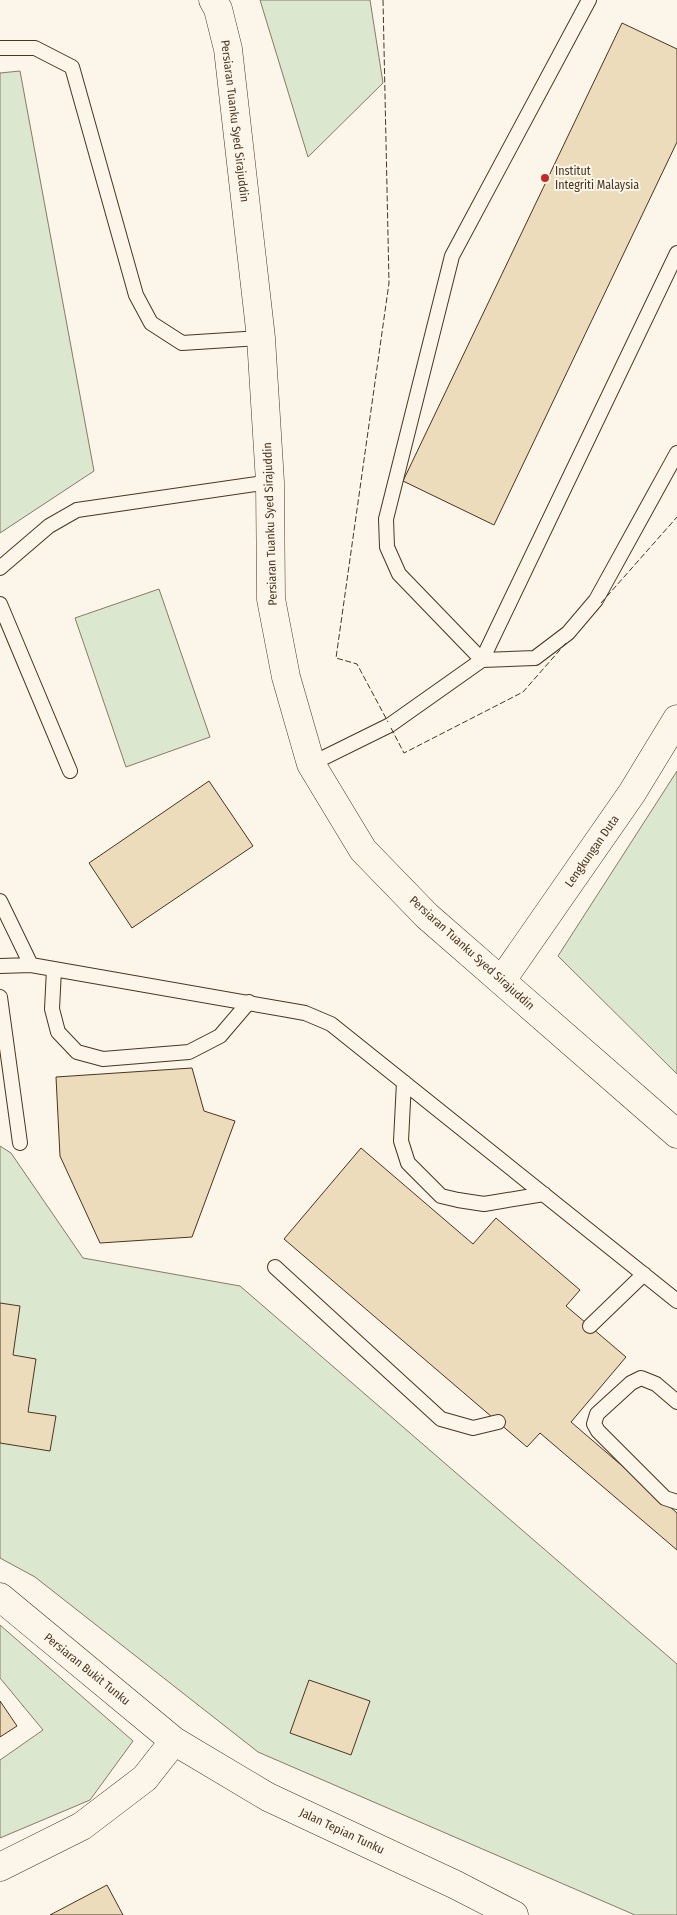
<svg xmlns="http://www.w3.org/2000/svg" width="677" height="1915" font-family="'Fira Sans Condensed',sans-serif">
	<style>
		.green { fill: #dce7d0; stroke: #887966 }
		.building { fill: #ecdcbc; stroke: #4a3520 }
		.lines { fill: none; stroke-linecap: round; stroke-linejoin: round }
		.service-casing { stroke: #4a3520; stroke-width: 16 }
		.minor-casing { stroke: #4a3520; stroke-width: 29 }
		.service { stroke: #fbf6e9; stroke-width: 14 }
		.minor { stroke: #fbf6e9; stroke-width: 28 }
		.fence { stroke: #4a3520; stroke-width: 1; stroke-dasharray: 6 2.5; stroke-linecap: butt }
		.poi-dot { fill: #c62828; stroke: #fbf6e9; stroke-width: 2 }
		.labels { text-anchor: middle; stroke-width: 4; stroke-linejoin: round; paint-order: stroke }
		.street-label { font-size: 12px; fill: #4a3520; stroke: #fbf6e9 }
		.poi-label { font-size: 12px; fill: #4a3520; stroke: #fbf6e9; text-anchor: start }
	</style>
	<rect width="100%" height="100%" fill="#fbf6e9"/>
	<path class="green" d="M 260,0 L 370,0 L 383,83 L 308,157 Z
		M 20,71 L 94,471 L 0,533 L 0,73 Z
		M 159,589 L 210,737 L 126,767 L 75,618 Z
		M 677,771 L 677,1074 L 558,956 Z
		M 0,1146 L 11,1153 L 83,1258 L 240,1286 L 677,1664 L 677,1915 L 635,1915 L 258,1752 L 35,1577 L 0,1558 Z
		M 0,1625 L 133,1741 L 90,1800 L 0,1838 L 0,1760 L 43,1730 L 0,1678 Z"/>
	<path class="building" d="M 622,23 L 677,49 L 677,142 L 494,525 L 403,481 Z
		M 209,781 L 253,846 L 132,928 L 89,863 Z
		M 192,1068 L 204,1111 L 235,1121 L 192,1237 L 100,1243 L 60,1156 L 56,1077 Z
		M 361,1148 L 473,1244 L 496,1218 L 580,1290 L 566,1306 L 626,1357 L 571,1422 L 677,1513 L 677,1550 L 540,1433 L 527,1447 L 284,1239 Z
		M 0,1303 L 20,1306 L 13,1355 L 36,1359 L 28,1412 L 56,1416 L 50,1451 L 0,1443 Z
		M 309,1680 L 370,1701 L 351,1755 L 290,1733 Z
		M 0,1701 L 17,1726 L 0,1737 Z
		M 107,1885 L 123,1915 L 50,1915 Z"/>
	<g class="lines">
		<defs>
			<path id="service" d="M 589,0 L 452,256 L 386,519 L 387,547 L 399,574 L 482,660 L 535,658 L 568,633 L 596,600 L 677,453
				M 0,48 L 35,48 L 72,67 L 136,295 L 151,323 L 182,343 L 261,338
				M 0,568 L 49,526 L 77,510 L 270,482
				M 0,604 L 70,771
				M 311,764 L 390,725 L 482,660 L 677,253
				M 0,901 L 31,965 L 305,1013 L 331,1024 L 677,1301
				M 0,966 L 31,965
				M 54,969 L 52,1009 L 58,1032 L 77,1052 L 103,1059 L 189,1052 L 220,1036 L 249,1002
				M 0,997 L 20,1143
				M 404,1082 L 401,1141 L 408,1163 L 441,1196 L 458,1200 L 484,1204 L 544,1194
				M 275,1267 L 441,1419 L 473,1428 L 498,1422
				M 590,1326 L 644,1274
				M 677,1402 L 656,1384 L 641,1378 L 631,1383 L 597,1414 L 594,1424 L 598,1431 L 665,1498 L 677,1502"/>
			<path id="minor" d="M 213,0 L 218,9 L 228,49 L 261,338 L 270,482 L 271,599 L 286,677 L 311,764 L 363,850 L 427,916 L 677,1134
				M 502,980 L 632,793 L 677,719
				M 0,1597 L 174,1741 L 268,1797 L 456,1885 L 514,1915
				M 0,1867 L 82,1826 L 145,1778 L 174,1741"/>
		</defs>
		<use href="#service" class="service-casing"/>
		<use href="#minor" class="minor-casing"/>
		<use href="#service" class="service"/>
		<use href="#minor" class="minor"/>
		<path class="fence" d="M 383,0 L 389,283 L 336,658 L 357,664 L 388,722
			M 601,603 L 677,517
			M 391,728 L 404,753 L 523,692 L 566,643"/>
	</g>
	<circle class="poi-dot" cx="545" cy="178" r="5"/>
	<g class="labels">
		<g class="street-label">
			<text transform="translate(235 121) rotate(83)" y="4">Persiaran Tuanku Syed Sirajuddin</text>
			<text transform="translate(270 524) rotate(-92)" y="4">Persiaran Tuanku Syed Sirajuddin</text>
			<text transform="translate(592 851) rotate(-55)" y="4">Lengkungan Duta</text>
			<text transform="translate(472 953) rotate(42)" y="4">Persiaran Tuanku Syed Sirajuddin</text>
			<text transform="translate(87 1669) rotate(39)" y="4">Persiaran Bukit Tunku</text>
			<text transform="translate(342 1831) rotate(25)" y="4">Jalan Tepian Tunku</text>
		</g>
		<g class="poi-label">
			<text x="555" y="175">Institut<tspan x="555" dy="14">Integriti Malaysia</tspan></text>
		</g>
	</g>
</svg>
